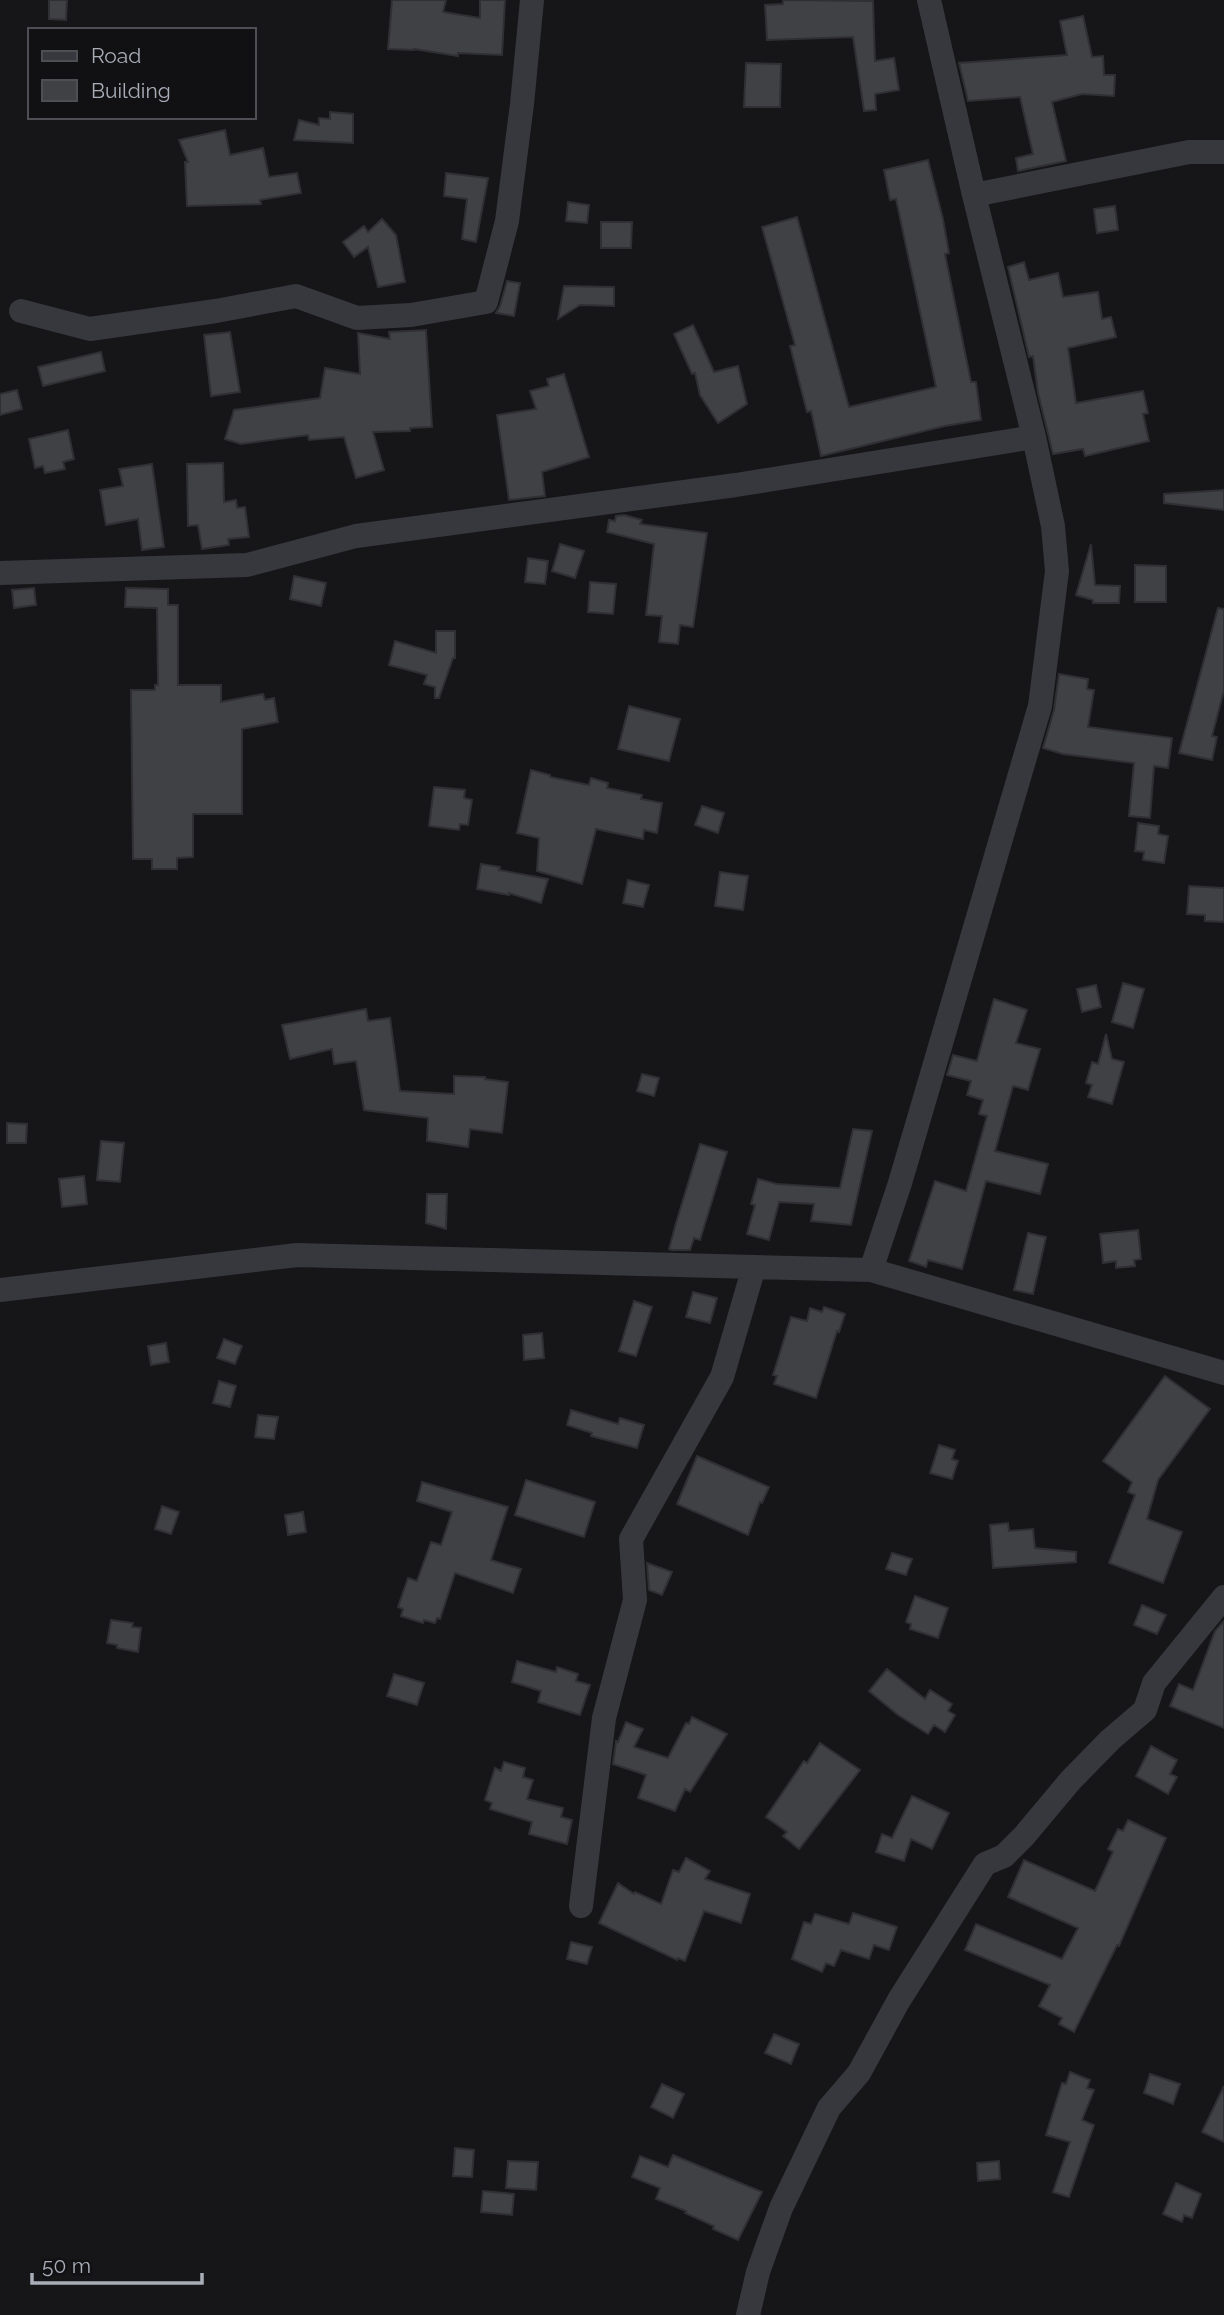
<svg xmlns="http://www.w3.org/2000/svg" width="1224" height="2315" font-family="Raleway,sans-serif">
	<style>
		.building { fill: #404145; stroke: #303034; stroke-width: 2 }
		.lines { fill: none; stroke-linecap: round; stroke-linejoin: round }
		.minor { stroke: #37383d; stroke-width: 24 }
	</style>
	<rect width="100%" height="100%" fill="#161618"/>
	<path class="building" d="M 49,0 L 67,0 L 66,20 L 49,19 Z
		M 392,0 L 446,0 L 443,12 L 480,18 L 480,0 L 505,0 L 502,55 L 458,53 L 458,56 L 414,49 L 414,50 L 388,49 Z
		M 783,0 L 873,1 L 875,61 L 894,58 L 899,90 L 875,94 L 876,110 L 864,111 L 853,37 L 767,40 L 765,5 L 783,4 Z
		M 1083,16 L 1092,57 L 1103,56 L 1104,75 L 1115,75 L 1114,96 L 1082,94 L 1052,102 L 1066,161 L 1018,171 L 1016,158 L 1033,154 L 1020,97 L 968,101 L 959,63 L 1067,55 L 1060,21 Z
		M 746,63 L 781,64 L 780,107 L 744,107 Z
		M 330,112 L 353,114 L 353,143 L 294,140 L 299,120 L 319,125 L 319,118 L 330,119 Z
		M 225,130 L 230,155 L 263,148 L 269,177 L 297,173 L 301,193 L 260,200 L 261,204 L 187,206 L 185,162 L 188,162 L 179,140 Z
		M 928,160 L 943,219 L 949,253 L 945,254 L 971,382 L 976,382 L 981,420 L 945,426 L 821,456 L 811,411 L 807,412 L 790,346 L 795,345 L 762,227 L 797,217 L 849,407 L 936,387 L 896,199 L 890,200 L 884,170 Z
		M 446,173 L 488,178 L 476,242 L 462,239 L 467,199 L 444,196 Z
		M 568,202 L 589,205 L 587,223 L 566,221 Z
		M 1115,206 L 1118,230 L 1097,233 L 1094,209 Z
		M 382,219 L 396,235 L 405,282 L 378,287 L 368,247 L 354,257 L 343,242 L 364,226 L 368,232 Z
		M 601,222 L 632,222 L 631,248 L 601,248 Z
		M 1024,262 L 1029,280 L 1058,273 L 1063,297 L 1098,292 L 1102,319 L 1111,317 L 1116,337 L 1068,348 L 1076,403 L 1143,391 L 1148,413 L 1143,414 L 1149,441 L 1085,456 L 1083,449 L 1053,454 L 1038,393 L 1033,356 L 1029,357 L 1008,267 Z
		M 507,281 L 520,283 L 514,316 L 496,313 L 500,306 Z
		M 564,286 L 614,287 L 614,306 L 580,305 L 558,319 Z
		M 693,325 L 714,372 L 738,366 L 747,404 L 718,423 L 700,395 L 695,373 L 692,374 L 674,334 Z
		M 426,330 L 432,427 L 410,428 L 410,431 L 373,432 L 384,470 L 356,478 L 344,437 L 309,440 L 308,435 L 241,444 L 225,439 L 234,410 L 320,398 L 325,368 L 360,374 L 358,333 L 390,339 L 389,332 Z
		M 230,332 L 240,392 L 211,396 L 204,335 Z
		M 101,352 L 105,371 L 43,386 L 38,367 Z
		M 564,374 L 589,457 L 542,472 L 545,496 L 509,500 L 497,415 L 536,409 L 530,391 L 549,386 L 547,379 Z
		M 17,390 L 22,409 L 0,415 L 0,394 Z
		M 68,430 L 74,459 L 63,462 L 65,469 L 45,473 L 43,466 L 35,468 L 29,439 Z
		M 223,463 L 224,502 L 236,500 L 237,508 L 245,507 L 249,537 L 228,539 L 229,545 L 202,549 L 198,525 L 188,526 L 187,464 Z
		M 152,464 L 164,547 L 142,550 L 138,519 L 106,525 L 100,490 L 123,486 L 119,469 Z
		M 1224,490 L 1224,510 L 1164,503 L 1164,494 Z
		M 624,515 L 642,520 L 640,524 L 707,533 L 693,627 L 680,625 L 678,644 L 659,642 L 662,616 L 646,615 L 654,544 L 607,532 L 609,520 L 615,521 L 616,516 Z
		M 560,544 L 584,551 L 575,578 L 552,571 Z
		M 1091,544 L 1095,585 L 1120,586 L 1119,603 L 1093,603 L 1093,600 L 1076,595 Z
		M 528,558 L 548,561 L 545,584 L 525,582 Z
		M 1135,565 L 1166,566 L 1166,602 L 1135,602 Z
		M 294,576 L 326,583 L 321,606 L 290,599 Z
		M 590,582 L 616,584 L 613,614 L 588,612 Z
		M 34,588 L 36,605 L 14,608 L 12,590 Z
		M 126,588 L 168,589 L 168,605 L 178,605 L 178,685 L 221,685 L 221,702 L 263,694 L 265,700 L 274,698 L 278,722 L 242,729 L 242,814 L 193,814 L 193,857 L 177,858 L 177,869 L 152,869 L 152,859 L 133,859 L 131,690 L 155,690 L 155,685 L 158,685 L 157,608 L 125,607 Z
		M 1218,608 L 1224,609 L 1224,690 L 1212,736 L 1217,737 L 1212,760 L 1179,753 Z
		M 436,631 L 455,631 L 455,658 L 453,658 L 439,698 L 435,698 L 435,687 L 424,684 L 427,675 L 389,665 L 395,641 L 436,653 Z
		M 1059,674 L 1088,679 L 1087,689 L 1094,690 L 1088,727 L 1172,738 L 1168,768 L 1154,766 L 1150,818 L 1129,816 L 1134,763 L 1063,754 L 1043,748 L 1054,710 Z
		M 629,706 L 680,719 L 669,761 L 618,749 Z
		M 531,770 L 550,775 L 550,777 L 589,785 L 591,778 L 608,783 L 607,788 L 642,795 L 641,799 L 662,803 L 657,833 L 644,830 L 643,839 L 596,829 L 582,884 L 537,871 L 539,838 L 517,833 Z
		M 434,787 L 465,790 L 464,798 L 472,800 L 468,825 L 460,824 L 459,830 L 429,826 Z
		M 702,806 L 724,813 L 718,833 L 695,825 Z
		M 1138,823 L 1159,826 L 1158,834 L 1168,836 L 1164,863 L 1143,860 L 1144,852 L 1135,851 Z
		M 481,864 L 500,867 L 499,870 L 548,879 L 541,903 L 509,893 L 509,895 L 477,889 Z
		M 720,872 L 748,876 L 743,910 L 715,906 Z
		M 628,880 L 649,885 L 643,907 L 623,903 Z
		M 1189,886 L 1224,888 L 1224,922 L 1205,921 L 1205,915 L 1187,914 Z
		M 1123,983 L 1144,989 L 1133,1028 L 1112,1022 Z
		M 1096,985 L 1101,1007 L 1082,1012 L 1077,989 Z
		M 994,999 L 1027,1010 L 1016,1043 L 1040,1049 L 1028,1090 L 1013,1086 L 995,1151 L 1048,1164 L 1040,1194 L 986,1181 L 962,1269 L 928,1260 L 926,1267 L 909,1261 L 935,1181 L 966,1191 L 987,1116 L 979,1114 L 983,1100 L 967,1095 L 971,1081 L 947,1075 L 953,1055 L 977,1061 Z
		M 366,1009 L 368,1021 L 390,1018 L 400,1091 L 454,1094 L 454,1076 L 485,1077 L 485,1079 L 508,1082 L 502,1133 L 470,1129 L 468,1147 L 427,1141 L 428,1118 L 364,1110 L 356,1061 L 334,1064 L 332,1049 L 290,1059 L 282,1025 Z
		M 1106,1034 L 1112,1059 L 1124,1062 L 1112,1104 L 1088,1097 L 1092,1085 L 1086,1083 L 1092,1062 L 1098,1064 Z
		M 642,1074 L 659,1078 L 654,1096 L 637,1091 Z
		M 7,1123 L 27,1124 L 26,1143 L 7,1143 Z
		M 853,1129 L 872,1131 L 851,1225 L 811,1221 L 814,1204 L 779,1202 L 769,1240 L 747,1234 L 755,1205 L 751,1204 L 758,1179 L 777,1184 L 840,1188 Z
		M 101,1141 L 124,1143 L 120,1182 L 97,1180 Z
		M 700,1144 L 727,1152 L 700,1240 L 694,1238 L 690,1250 L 672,1250 L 669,1249 L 676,1223 Z
		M 84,1176 L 87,1204 L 62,1207 L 59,1179 Z
		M 427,1194 L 447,1194 L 446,1229 L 426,1223 Z
		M 1138,1230 L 1141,1259 L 1134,1260 L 1135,1266 L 1116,1268 L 1116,1261 L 1103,1263 L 1100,1234 Z
		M 1028,1233 L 1046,1237 L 1033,1294 L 1014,1290 Z
		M 693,1292 L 717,1298 L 710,1323 L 686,1317 Z
		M 634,1301 L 652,1307 L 636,1356 L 619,1351 Z
		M 824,1307 L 845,1314 L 839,1332 L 837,1331 L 816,1398 L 774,1384 L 777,1376 L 773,1375 L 791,1317 L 807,1321 L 810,1308 L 822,1312 Z
		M 542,1333 L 544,1358 L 524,1360 L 523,1335 Z
		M 224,1339 L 242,1346 L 235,1364 L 217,1358 Z
		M 166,1343 L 169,1362 L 151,1365 L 148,1346 Z
		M 1165,1376 L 1210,1409 L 1158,1480 L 1147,1519 L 1182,1532 L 1163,1583 L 1109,1563 L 1135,1495 L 1128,1492 L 1132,1482 L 1103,1461 Z
		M 219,1381 L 236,1386 L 230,1407 L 213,1403 Z
		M 571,1410 L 618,1424 L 620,1418 L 644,1425 L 637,1448 L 591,1436 L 592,1433 L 567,1425 Z
		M 258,1415 L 278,1417 L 274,1439 L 255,1437 Z
		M 939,1445 L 955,1450 L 952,1459 L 958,1461 L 952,1479 L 930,1473 Z
		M 697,1456 L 769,1487 L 762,1503 L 760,1502 L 748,1535 L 677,1504 Z
		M 526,1480 L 595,1502 L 584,1537 L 515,1515 Z
		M 422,1482 L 508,1507 L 491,1560 L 521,1569 L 513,1593 L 455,1573 L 440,1619 L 437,1618 L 435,1623 L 424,1620 L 423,1623 L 401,1616 L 403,1609 L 398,1607 L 408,1578 L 417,1581 L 431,1542 L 441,1545 L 452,1512 L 417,1501 Z
		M 162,1506 L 179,1512 L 171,1534 L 155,1529 Z
		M 303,1512 L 306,1532 L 288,1535 L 285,1515 Z
		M 1008,1523 L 1009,1531 L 1033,1529 L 1035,1548 L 1076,1552 L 1076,1562 L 993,1568 L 990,1525 Z
		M 892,1553 L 912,1559 L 906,1575 L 886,1569 Z
		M 647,1563 L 672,1572 L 662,1595 L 649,1590 Z
		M 915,1596 L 948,1608 L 938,1638 L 910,1629 L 911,1624 L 906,1622 Z
		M 1142,1605 L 1166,1615 L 1157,1634 L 1134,1625 Z
		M 111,1620 L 133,1623 L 132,1627 L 141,1628 L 138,1652 L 117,1648 L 117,1645 L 107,1643 Z
		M 1224,1621 L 1224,1728 L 1170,1706 L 1179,1684 L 1193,1690 L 1215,1631 Z
		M 517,1661 L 556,1672 L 557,1667 L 578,1674 L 576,1681 L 590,1685 L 580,1715 L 538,1702 L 541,1691 L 512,1682 Z
		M 887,1669 L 925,1699 L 930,1690 L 952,1704 L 948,1711 L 955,1715 L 945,1732 L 934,1725 L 928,1734 L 898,1715 L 869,1691 Z
		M 394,1674 L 424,1683 L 417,1705 L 387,1696 Z
		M 692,1717 L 727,1734 L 690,1792 L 685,1789 L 675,1811 L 638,1798 L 646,1775 L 613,1764 L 616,1741 L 618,1742 L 626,1722 L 643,1729 L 634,1747 L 668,1758 L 686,1723 L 689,1724 Z
		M 820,1743 L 860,1770 L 799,1849 L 783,1836 L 787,1832 L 766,1817 L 804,1761 L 807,1763 Z
		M 1151,1746 L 1177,1760 L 1170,1774 L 1177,1777 L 1168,1794 L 1136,1776 Z
		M 504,1762 L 525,1768 L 523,1777 L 533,1780 L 527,1799 L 563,1808 L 561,1817 L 572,1820 L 567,1844 L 529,1834 L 532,1822 L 490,1809 L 492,1803 L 485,1800 L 495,1768 L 501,1771 Z
		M 912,1796 L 949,1813 L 932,1849 L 911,1839 L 904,1861 L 876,1852 L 882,1834 L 892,1838 Z
		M 1128,1820 L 1166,1838 L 1119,1946 L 1117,1945 L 1074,2032 L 1059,2024 L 1062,2018 L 1039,2006 L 1050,1985 L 965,1950 L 976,1924 L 1062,1959 L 1078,1928 L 1008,1897 L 1024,1860 L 1095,1891 L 1113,1852 L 1108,1849 L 1118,1829 L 1123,1831 Z
		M 686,1858 L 710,1871 L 705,1879 L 750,1894 L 741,1923 L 704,1911 L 685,1961 L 678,1958 L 677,1960 L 599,1923 L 618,1883 L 634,1894 L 635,1892 L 661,1904 L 673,1870 L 679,1872 Z
		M 853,1913 L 897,1927 L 889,1950 L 874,1945 L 869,1959 L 841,1950 L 834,1966 L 826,1963 L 822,1972 L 792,1959 L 804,1922 L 811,1924 L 815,1914 L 849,1924 Z
		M 571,1942 L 592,1947 L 587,1964 L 567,1959 Z
		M 774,2034 L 799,2044 L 791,2064 L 765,2053 Z
		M 1070,2072 L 1090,2080 L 1087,2088 L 1094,2090 L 1082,2120 L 1094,2125 L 1069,2197 L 1053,2192 L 1070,2142 L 1046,2135 L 1062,2083 L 1066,2084 Z
		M 1150,2074 L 1180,2084 L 1173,2104 L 1144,2093 Z
		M 662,2084 L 684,2094 L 673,2118 L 651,2107 Z
		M 1224,2086 L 1224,2142 L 1202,2132 Z
		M 455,2148 L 474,2150 L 472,2177 L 453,2176 Z
		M 673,2155 L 762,2192 L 738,2240 L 713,2229 L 714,2226 L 685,2213 L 686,2211 L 656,2199 L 660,2188 L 632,2177 L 640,2156 L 668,2167 Z
		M 508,2161 L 538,2162 L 536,2190 L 506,2188 Z
		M 999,2161 L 1000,2179 L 978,2181 L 977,2163 Z
		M 1176,2183 L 1201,2194 L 1192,2218 L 1184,2215 L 1182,2222 L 1163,2214 Z
		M 483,2191 L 514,2194 L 512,2215 L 481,2212 Z"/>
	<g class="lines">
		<path class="minor" d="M 974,195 L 1189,152 L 1224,152
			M 21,311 L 90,329 L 216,311 L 296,296 L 357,318 L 411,315 L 486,302 L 507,221 L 522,104 L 532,0
			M 0,573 L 247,565 L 356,536 L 736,485 L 1034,437
			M 871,1270 L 900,1183 L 1040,706 L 1057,571 L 1053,526 L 1034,437 L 974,195 L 929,0
			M 0,1290 L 297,1255 L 871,1270 L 1224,1373
			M 581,1906 L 604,1718 L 635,1600 L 631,1539 L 722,1377 L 754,1267
			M 748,2315 L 758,2272 L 781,2208 L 829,2108 L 859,2073 L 899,2000 L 985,1864 L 1004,1856 L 1024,1836 L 1070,1781 L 1110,1740 L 1145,1710 L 1154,1683 L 1224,1597"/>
	</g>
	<rect x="28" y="28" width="228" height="91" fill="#111113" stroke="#4d4f55" stroke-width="2"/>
	<rect x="42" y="51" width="35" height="10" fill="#37383d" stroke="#4d4f55" stroke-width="2"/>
	<text x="91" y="63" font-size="21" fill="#a8adb8">Road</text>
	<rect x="42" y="80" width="35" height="21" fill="#404145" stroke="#4d4f55" stroke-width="2"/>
	<text x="91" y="98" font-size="21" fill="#a8adb8">Building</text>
	<path d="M32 2273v10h170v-10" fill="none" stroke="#a8adb8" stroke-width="3.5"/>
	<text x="42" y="2273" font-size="21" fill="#a8adb8" stroke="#111113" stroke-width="5" paint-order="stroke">50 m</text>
</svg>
